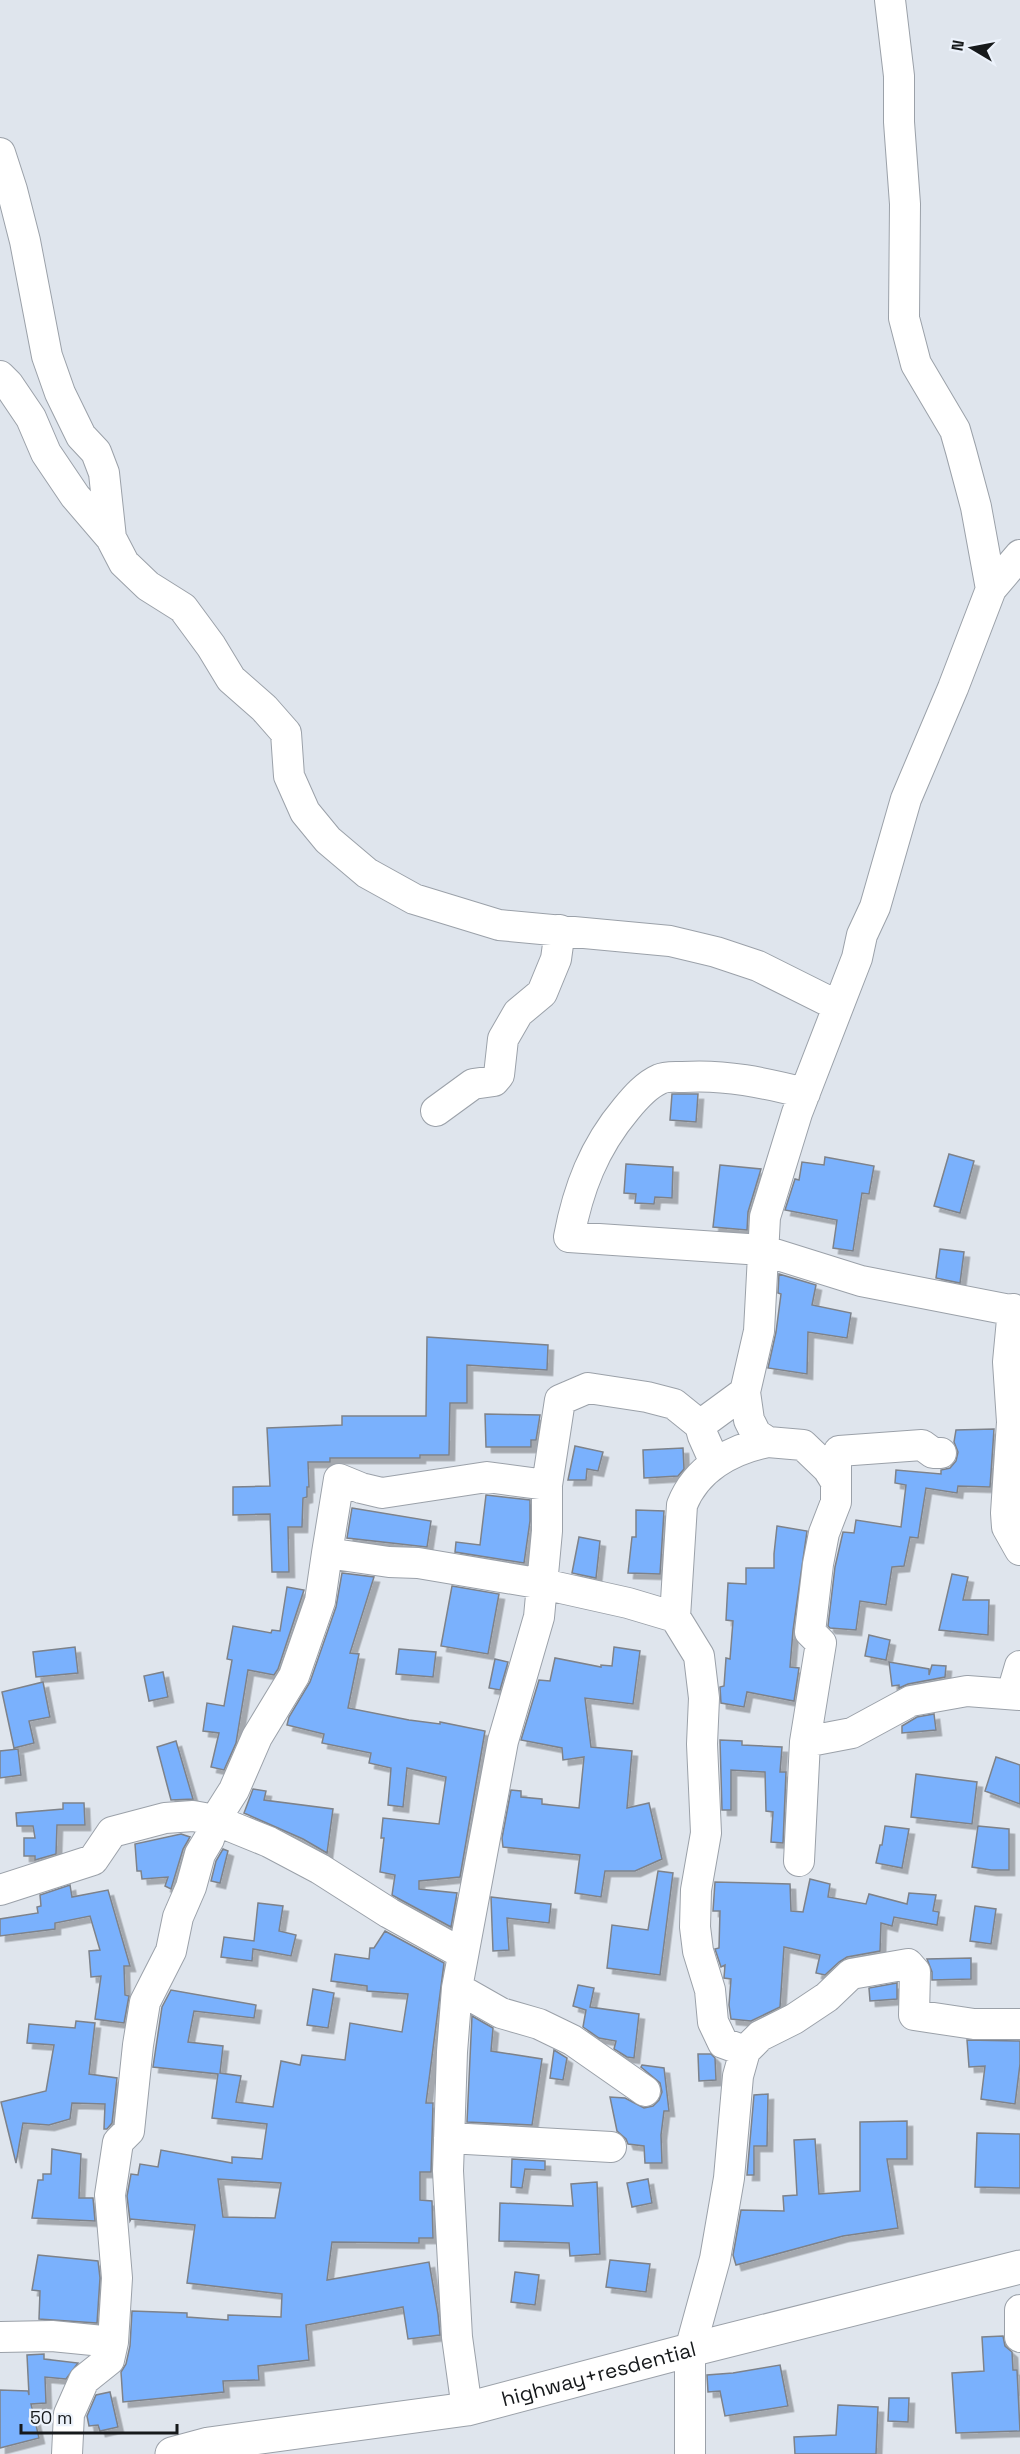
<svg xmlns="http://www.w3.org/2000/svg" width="1020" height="2454" font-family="'Space Grotesk',sans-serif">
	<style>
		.building { fill: #7ab1fd; stroke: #7d828a; stroke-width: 1.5; fill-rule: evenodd; filter: url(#shadow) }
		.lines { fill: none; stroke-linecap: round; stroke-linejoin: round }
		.minor-casing { stroke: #9ba1a9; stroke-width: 32 }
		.highway-casing { stroke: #9ba1a9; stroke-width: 35 }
		.minor { stroke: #fff; stroke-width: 30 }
		.highway { stroke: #fff; stroke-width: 33 }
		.labels { text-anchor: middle; stroke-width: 4.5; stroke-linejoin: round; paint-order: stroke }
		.street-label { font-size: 21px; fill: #16191b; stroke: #ecf2fb }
	</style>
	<defs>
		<filter id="shadow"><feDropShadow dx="5.5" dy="5.5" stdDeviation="0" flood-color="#0004"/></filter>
	</defs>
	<rect width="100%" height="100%" fill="#dfe5ed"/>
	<path class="building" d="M 672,1094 L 698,1094 L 696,1122 L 670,1120 Z
		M 949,1154 L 974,1161 L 960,1213 L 934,1206 Z
		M 825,1157 L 874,1166 L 869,1194 L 862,1193 L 853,1251 L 833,1248 L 837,1220 L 785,1210 L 795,1179 L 799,1180 L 802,1162 L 824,1165 Z
		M 626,1164 L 673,1167 L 672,1198 L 655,1197 L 654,1204 L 635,1203 L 636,1194 L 624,1193 Z
		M 720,1165 L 761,1169 L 748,1212 L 747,1230 L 713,1227 Z
		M 940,1249 L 964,1252 L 960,1283 L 936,1278 Z
		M 779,1274 L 816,1285 L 812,1305 L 851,1313 L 847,1338 L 808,1332 L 807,1374 L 768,1368 L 776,1332 L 781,1294 L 778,1293 Z
		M 427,1337 L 548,1345 L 547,1370 L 467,1365 L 467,1403 L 450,1403 L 449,1455 L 420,1455 L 420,1458 L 330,1458 L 330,1462 L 308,1462 L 309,1487 L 307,1487 L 307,1497 L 303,1498 L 302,1527 L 288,1527 L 289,1572 L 272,1572 L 270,1514 L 233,1515 L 233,1487 L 270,1486 L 267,1428 L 342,1425 L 342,1416 L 426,1416 Z
		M 485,1414 L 540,1415 L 536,1440 L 531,1440 L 531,1447 L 486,1447 Z
		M 994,1429 L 990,1487 L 958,1486 L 957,1493 L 926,1488 L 918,1538 L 910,1537 L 904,1566 L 892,1567 L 886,1605 L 860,1601 L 856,1630 L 830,1628 L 828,1626 L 835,1567 L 843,1532 L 854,1533 L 856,1520 L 901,1527 L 906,1485 L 895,1483 L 896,1470 L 941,1474 L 941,1470 L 950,1468 L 956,1461 L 958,1452 L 954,1442 L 956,1430 Z
		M 575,1446 L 603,1452 L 598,1471 L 587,1469 L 586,1480 L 568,1480 Z
		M 683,1448 L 684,1469 L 678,1476 L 644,1478 L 643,1450 Z
		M 486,1495 L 530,1500 L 530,1521 L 524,1563 L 455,1552 L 456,1542 L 480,1545 Z
		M 352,1508 L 431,1521 L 427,1547 L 347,1538 Z
		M 636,1510 L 664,1511 L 660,1574 L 628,1573 L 632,1537 L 636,1537 Z
		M 777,1526 L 807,1531 L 793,1630 L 790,1667 L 799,1668 L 794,1701 L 747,1692 L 744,1707 L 721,1703 L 720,1687 L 724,1686 L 726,1658 L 730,1659 L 733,1621 L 726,1620 L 728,1583 L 746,1584 L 746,1568 L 774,1568 L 774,1554 Z
		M 579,1537 L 600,1541 L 596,1578 L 572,1573 Z
		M 342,1573 L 374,1577 L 350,1653 L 359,1654 L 348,1708 L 409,1720 L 440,1724 L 440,1722 L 485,1731 L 460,1877 L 419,1881 L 419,1889 L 457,1893 L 451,1927 L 392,1895 L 395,1875 L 380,1872 L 384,1838 L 381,1838 L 383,1818 L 439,1824 L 446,1777 L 407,1768 L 403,1807 L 388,1805 L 391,1768 L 369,1763 L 371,1753 L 322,1743 L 324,1734 L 287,1725 L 289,1717 L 310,1682 L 336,1607 Z
		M 952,1574 L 968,1577 L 963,1600 L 989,1600 L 988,1635 L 939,1630 Z
		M 452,1586 L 499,1594 L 488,1654 L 441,1646 Z
		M 287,1587 L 304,1590 L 278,1669 L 274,1675 L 248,1670 L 236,1743 L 224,1770 L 211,1767 L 219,1733 L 203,1731 L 207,1703 L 224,1706 L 232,1660 L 227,1659 L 233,1626 L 271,1633 L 272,1630 L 280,1631 Z
		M 869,1635 L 890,1640 L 886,1660 L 865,1656 Z
		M 75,1647 L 78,1673 L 36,1677 L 33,1652 Z
		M 614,1647 L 640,1651 L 633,1704 L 585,1698 L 591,1747 L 632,1751 L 627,1808 L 649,1803 L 662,1859 L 635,1871 L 605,1871 L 601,1897 L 575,1893 L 580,1855 L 503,1847 L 502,1838 L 511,1790 L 521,1791 L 521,1797 L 542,1799 L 542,1804 L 579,1808 L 584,1757 L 563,1760 L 562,1748 L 521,1740 L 539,1680 L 550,1681 L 555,1658 L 601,1667 L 601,1665 L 612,1666 Z
		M 399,1649 L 436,1652 L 433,1677 L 396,1674 Z
		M 495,1659 L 508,1662 L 500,1690 L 489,1688 Z
		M 889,1662 L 929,1669 L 929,1675 L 932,1665 L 946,1666 L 945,1677 L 908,1684 L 899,1688 L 899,1685 L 892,1686 Z
		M 163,1672 L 168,1697 L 149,1701 L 144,1676 Z
		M 43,1682 L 50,1717 L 29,1721 L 34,1743 L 14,1748 L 2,1692 Z
		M 934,1714 L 936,1730 L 902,1733 L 902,1726 L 917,1717 Z
		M 720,1740 L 742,1741 L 742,1745 L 782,1747 L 780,1772 L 786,1772 L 783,1843 L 771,1842 L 773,1812 L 766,1811 L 765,1772 L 731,1770 L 731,1810 L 722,1810 Z
		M 176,1741 L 193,1799 L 171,1800 L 157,1747 Z
		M 18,1749 L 21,1775 L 0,1778 L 0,1751 Z
		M 996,1757 L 1020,1765 L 1020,1804 L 985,1791 Z
		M 916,1774 L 977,1782 L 972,1824 L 911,1817 Z
		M 253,1789 L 266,1791 L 264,1800 L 333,1809 L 327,1853 L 303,1839 L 244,1813 Z
		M 63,1803 L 84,1803 L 85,1825 L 57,1825 L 56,1854 L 35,1860 L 35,1856 L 24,1856 L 24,1838 L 35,1838 L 33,1826 L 17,1826 L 16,1813 L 63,1809 Z
		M 885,1826 L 909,1829 L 902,1868 L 876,1863 L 880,1845 L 882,1845 Z
		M 978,1826 L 1009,1829 L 1009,1870 L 991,1870 L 972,1867 Z
		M 181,1834 L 190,1837 L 183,1849 L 171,1889 L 165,1886 L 168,1877 L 142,1879 L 141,1871 L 137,1871 L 135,1844 Z
		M 223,1849 L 228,1851 L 220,1883 L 211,1881 L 216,1861 Z
		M 658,1871 L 673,1873 L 660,1975 L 607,1968 L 612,1925 L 648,1930 Z
		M 810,1879 L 830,1884 L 828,1897 L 866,1904 L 869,1894 L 907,1904 L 909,1893 L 936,1895 L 933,1911 L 939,1912 L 937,1925 L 894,1917 L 892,1926 L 881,1923 L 880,1951 L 847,1957 L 839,1962 L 825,1975 L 816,1973 L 820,1955 L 784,1947 L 780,2007 L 751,2021 L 731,2019 L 729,2005 L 731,1979 L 724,1978 L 725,1965 L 721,1967 L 715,1949 L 719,1948 L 720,1911 L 713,1911 L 715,1882 L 790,1884 L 791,1911 L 803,1912 Z
		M 70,1885 L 72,1897 L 108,1890 L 130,1966 L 124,1966 L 125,1995 L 129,1996 L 124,2023 L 95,2019 L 101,1976 L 91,1977 L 89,1951 L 100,1950 L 90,1916 L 55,1923 L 55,1929 L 0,1936 L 0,1919 L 38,1913 L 37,1907 L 41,1906 L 40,1895 Z
		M 491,1897 L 551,1904 L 549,1923 L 507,1918 L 509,1950 L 493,1951 Z
		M 258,1903 L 283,1906 L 279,1931 L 296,1935 L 291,1956 L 253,1949 L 252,1961 L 221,1957 L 224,1937 L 254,1941 Z
		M 975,1906 L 996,1909 L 991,1944 L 970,1941 Z
		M 385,1931 L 444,1963 L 426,2103 L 433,2103 L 431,2172 L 420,2172 L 420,2200 L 432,2201 L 433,2238 L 419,2238 L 419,2243 L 332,2242 L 327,2280 L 429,2262 L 438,2314 L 440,2335 L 408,2339 L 403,2307 L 306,2325 L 309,2360 L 258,2366 L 259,2380 L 223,2381 L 224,2392 L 123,2402 L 121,2372 L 126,2364 L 130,2346 L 132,2311 L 187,2313 L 187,2317 L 228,2320 L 228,2315 L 281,2317 L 282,2294 L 187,2283 L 195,2225 L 131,2219 L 130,2221 L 127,2196 L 131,2174 L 138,2175 L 140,2164 L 158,2167 L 161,2150 L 232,2163 L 232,2157 L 262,2159 L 267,2124 L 212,2118 L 218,2074 L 153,2067 L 162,2007 L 171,1990 L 256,2005 L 254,2018 L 194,2011 L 188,2042 L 223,2046 L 220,2073 L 241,2076 L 236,2102 L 273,2107 L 281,2061 L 300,2065 L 302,2055 L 345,2060 L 350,2023 L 402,2032 L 408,1994 L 367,1991 L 367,1986 L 331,1981 L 335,1954 L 369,1959 L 370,1948 L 374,1948 ZM 218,2179 L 281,2183 L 275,2218 L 223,2217 Z
		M 971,1958 L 971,1979 L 932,1980 L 932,1972 L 927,1959 Z
		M 897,1983 L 897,1999 L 870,2001 L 869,1988 Z
		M 578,1985 L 594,1988 L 590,2007 L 639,2014 L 634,2058 L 627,2057 L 614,2049 L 616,2041 L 599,2038 L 583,2027 L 586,2010 L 573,2006 Z
		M 313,1989 L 334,1993 L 328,2028 L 307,2025 Z
		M 472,2016 L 493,2028 L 491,2051 L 542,2059 L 532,2125 L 467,2122 Z
		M 76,2021 L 95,2023 L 89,2074 L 117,2078 L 112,2123 L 107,2129 L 104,2129 L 105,2104 L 72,2103 L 70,2119 L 49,2125 L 23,2123 L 16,2163 L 1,2102 L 46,2091 L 54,2045 L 27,2043 L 29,2024 L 75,2028 Z
		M 967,2040 L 1020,2041 L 1020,2064 L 1015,2104 L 981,2099 L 985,2066 L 969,2067 Z
		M 554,2050 L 567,2058 L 563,2080 L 550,2078 Z
		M 698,2054 L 711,2054 L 715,2058 L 716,2080 L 699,2081 Z
		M 642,2065 L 664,2068 L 669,2111 L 664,2111 L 661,2135 L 662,2163 L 645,2163 L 644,2146 L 628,2144 L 626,2139 L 617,2131 L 610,2097 L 625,2098 L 644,2108 L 653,2106 L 659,2100 L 662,2092 L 660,2083 L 641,2067 Z
		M 768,2094 L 767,2146 L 754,2146 L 754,2175 L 747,2175 L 754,2095 Z
		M 907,2121 L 907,2159 L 887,2159 L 898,2228 L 843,2236 L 736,2265 L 733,2255 L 741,2210 L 784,2211 L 783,2196 L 797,2195 L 794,2140 L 815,2139 L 819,2194 L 860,2191 L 860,2122 Z
		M 977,2133 L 1020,2134 L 1020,2188 L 975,2187 Z
		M 52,2149 L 81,2154 L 79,2198 L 93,2198 L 95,2221 L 32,2218 L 38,2180 L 43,2180 L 43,2174 L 51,2174 Z
		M 512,2159 L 545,2161 L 545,2170 L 525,2169 L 522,2188 L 511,2187 Z
		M 648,2179 L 652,2203 L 632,2207 L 627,2183 Z
		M 597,2182 L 600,2254 L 570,2256 L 569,2243 L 499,2241 L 500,2203 L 573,2206 L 571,2184 Z
		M 38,2255 L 98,2261 L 100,2278 L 97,2323 L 39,2319 L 40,2291 L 32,2290 Z
		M 610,2260 L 650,2264 L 646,2292 L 606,2287 Z
		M 515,2272 L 539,2275 L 535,2305 L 511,2302 Z
		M 1003,2336 L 1005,2346 L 1012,2352 L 1013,2370 L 1017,2370 L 1020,2431 L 956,2433 L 952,2373 L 984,2371 L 982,2337 Z
		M 44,2354 L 44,2359 L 78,2363 L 66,2379 L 45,2377 L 46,2403 L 31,2404 L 39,2438 L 0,2448 L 0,2390 L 28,2391 L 29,2395 L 27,2355 Z
		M 780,2365 L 788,2406 L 725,2416 L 720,2391 L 708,2392 L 707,2375 L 733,2373 Z
		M 110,2392 L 118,2427 L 100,2431 L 98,2425 L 89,2426 L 87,2416 L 96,2395 Z
		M 889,2398 L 909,2398 L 908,2422 L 888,2421 Z
		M 838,2405 L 878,2407 L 876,2454 L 795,2454 L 794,2437 L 836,2435 Z"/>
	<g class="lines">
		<defs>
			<path id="minor" d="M 890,0 L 899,76 L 899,122 L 905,204 L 904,318 L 916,364 L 955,430 L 961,451 L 976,507 L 991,589
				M 0,153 L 12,190 L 25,241 L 47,356 L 60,393 L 81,436 L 96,452 L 104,473 L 111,538 L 124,563 L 148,586 L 183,608 L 211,646 L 231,679 L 264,708 L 286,733 L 289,776 L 305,812 L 328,840 L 367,873 L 414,899 L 499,925 L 670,941 L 716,952 L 758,966 L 838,1006
				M 0,376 L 8,384 L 31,418 L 46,453 L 75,496 L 111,538
				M 805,1093 C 765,1083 725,1074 683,1077 C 676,1077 666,1076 660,1079 C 646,1085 635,1098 626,1109 C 594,1147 578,1189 569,1237 L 762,1250 L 861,1281 L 1020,1312
				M 436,1111 L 473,1084 L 494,1081 L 499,1075 L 503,1039 L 518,1013 L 542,993 L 556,959 L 560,930
				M 1013,1309 L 1008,1362 L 1012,1422 L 1006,1513 L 1007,1527 L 1020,1550
				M 700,1425 L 745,1392
				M 836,1482 L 836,1462 L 839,1451 L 922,1445 L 933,1453 L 941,1453
				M 547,1485 L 487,1477 L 382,1493 L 361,1488 L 339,1479 L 327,1553 L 389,1562 L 418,1563 L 543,1584 L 628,1603 L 675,1617
				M 1012,1693 L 1020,1666
				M 805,1742 L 852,1733 L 911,1701 L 967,1691 L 1020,1695
				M 799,1861 L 805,1742 L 821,1643 L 810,1632 L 818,1564 L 824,1533 L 836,1502 L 836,1482 L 828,1469 L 803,1445 L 768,1442 L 756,1434 L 749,1420 L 745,1392 L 759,1331 L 765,1217 L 797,1113 L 857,958 L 862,935 L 875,907 L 906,799 L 953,688 L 991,589 L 1020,555
				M 0,1890 L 93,1860 L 112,1832 L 165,1818 L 193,1816 L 215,1820 L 269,1842 L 320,1869 L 389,1913 L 463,1954
				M 457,1988 L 501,2013 L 539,2024 L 572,2040 L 645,2091
				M 745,2051 L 723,2043 L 713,2022 L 710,1990 L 698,1951 L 695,1927 L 696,1890 L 706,1833 L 702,1744 L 704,1698 L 699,1656 L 675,1617 L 682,1505 C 696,1469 731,1449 768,1442
				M 449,2138 L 611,2147
				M 1020,2310 L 1020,2337
				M 0,2337 L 52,2336 L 113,2342
				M 467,2409 L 457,2337 L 448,2171 L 452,2052 L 457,1988 L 503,1741 L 539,1617 L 547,1531 L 547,1485 L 560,1400 L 588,1388 L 647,1397 L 674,1404 L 700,1425 L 703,1436 L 715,1463
				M 67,2454 L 69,2414 L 84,2380 L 109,2360 L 113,2342 L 117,2278 L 110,2195 L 118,2142 L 129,2131 L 138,2045 L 145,2002 L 171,1951 L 178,1917 L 191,1887 L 200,1854 L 209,1839 L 215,1820 L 234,1790 L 257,1737 L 294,1676 L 320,1601 L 327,1553
				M 690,2454 L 690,2350 L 715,2259 L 729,2178 L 738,2076 L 745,2051 L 760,2036 L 794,2019 L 827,1997 L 851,1974 L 908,1964 L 915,1972 L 914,2015 L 974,2024 L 1020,2024"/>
			<g id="highway">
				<path id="s1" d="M 172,2454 L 209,2444 L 467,2409 L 690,2350 L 1020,2267"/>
			</g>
		</defs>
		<use href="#minor" class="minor-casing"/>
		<use href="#highway" class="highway-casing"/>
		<use href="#minor" class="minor"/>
		<use href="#highway" class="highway"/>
	</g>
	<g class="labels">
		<g class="street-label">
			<text dy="7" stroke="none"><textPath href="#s1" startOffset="435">highway+resdential</textPath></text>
		</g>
	</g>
	<g transform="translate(972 48) rotate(280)" stroke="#ecf2fb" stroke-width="4.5" paint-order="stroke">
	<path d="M0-4.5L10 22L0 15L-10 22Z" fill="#16191b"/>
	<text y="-9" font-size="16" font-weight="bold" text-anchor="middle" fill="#16191b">N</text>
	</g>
	<path d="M21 2424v9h156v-9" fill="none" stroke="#16191b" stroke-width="3"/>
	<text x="30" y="2424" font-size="18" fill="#16191b" stroke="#ecf2fb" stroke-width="4.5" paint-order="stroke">50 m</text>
</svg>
